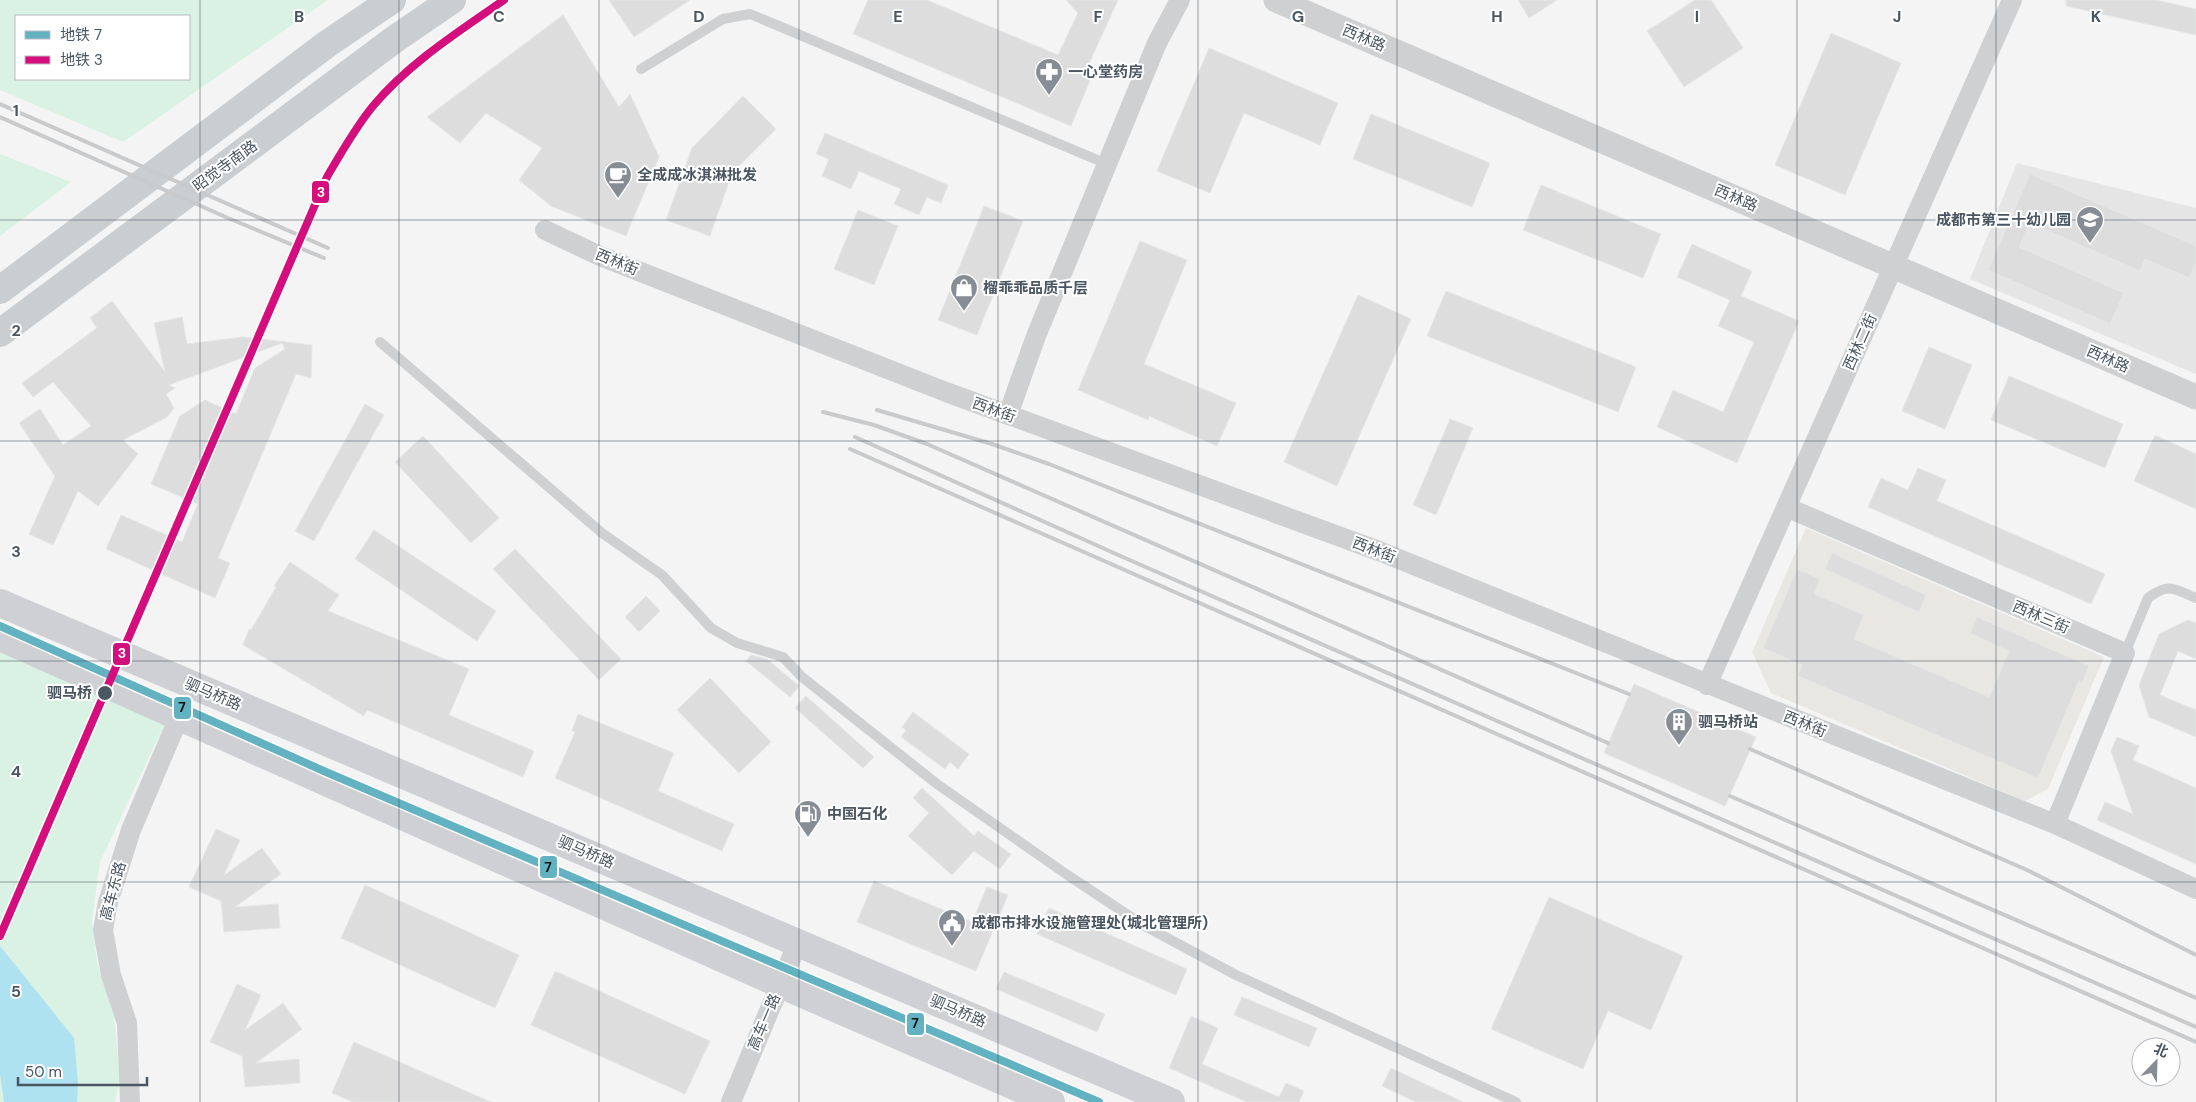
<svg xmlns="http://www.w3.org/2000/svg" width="2196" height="1102" font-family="'DM Sans','Noto Sans SC',sans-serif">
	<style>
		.commercial { fill: #e8e7e3 }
		.education { fill: #e6e5e6 }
		.green { fill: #d9f2e3; fill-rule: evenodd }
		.water { fill: #aee2f0 }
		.building { fill: #ddddde; stroke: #e5e6e7 }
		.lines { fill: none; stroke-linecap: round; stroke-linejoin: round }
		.service { stroke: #ced0d2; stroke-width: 10 }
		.minor { stroke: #ced0d2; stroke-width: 20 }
		.tertiary { stroke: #ced0d2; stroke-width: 25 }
		.secondary { stroke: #ced0d4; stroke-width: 28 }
		.primary { stroke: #caced1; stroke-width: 28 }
		.rail { stroke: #c9cacc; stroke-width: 4 }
		.metro-1-casing { stroke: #fff; stroke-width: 11 }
		.metro-2-casing { stroke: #fff; stroke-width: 11 }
		.metro-1 { stroke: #62b2c2; stroke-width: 8 }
		.metro-2 { stroke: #d40f7d; stroke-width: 8 }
		.grid { fill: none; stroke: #4a5661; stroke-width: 1; stroke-opacity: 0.55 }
		.stop-dot { fill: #4a5661; stroke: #fff; stroke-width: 2 }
		.labels { text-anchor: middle; stroke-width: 4; stroke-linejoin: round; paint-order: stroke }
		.street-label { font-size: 15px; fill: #4a5661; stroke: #fff }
		.poi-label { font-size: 15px; font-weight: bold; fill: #4a5661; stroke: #fff; text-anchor: start }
		.stop-label { font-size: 15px; font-weight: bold; fill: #4a5661; stroke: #fff; text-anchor: end }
		.grid-label { font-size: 16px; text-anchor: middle; font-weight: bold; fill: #4a5661; stroke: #fff; stroke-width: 4; stroke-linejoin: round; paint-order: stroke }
		.line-badge { stroke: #fff; stroke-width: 2 }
		.badge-label { font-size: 14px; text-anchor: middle; font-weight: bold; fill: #fff }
		.pale-badge-label { font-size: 14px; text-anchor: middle; font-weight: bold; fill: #111 }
	</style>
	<rect width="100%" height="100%" fill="#f4f4f4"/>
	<path class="commercial" d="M 1806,528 L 2104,657 L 2048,789 L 2025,801 L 1771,693 L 1752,652 Z"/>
	<path class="education" d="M 2017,163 L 2196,208 L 2196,374 L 1970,279 Z"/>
	<path class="green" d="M 0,0 L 328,0 L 123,142 L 0,90 ZM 16,16 L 189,16 L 189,79 L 16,79 Z
		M 0,154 L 71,182 L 0,236 Z
		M 0,650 L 165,723 L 100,862 L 92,921 L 97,962 L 114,1016 L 120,1079 L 115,1102 L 0,1102 Z"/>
	<path class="water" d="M 0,946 L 74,1038 L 78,1083 L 77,1102 L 4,1102 L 0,1074 Z"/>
	<path class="building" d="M 609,0 L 690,0 L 634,37 Z
		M 868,0 L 927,0 L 1058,55 L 1078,13 L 1066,0 L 1118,0 L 1087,68 L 1094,71 L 1071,126 L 853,34 Z
		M 1518,0 L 1557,0 L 1529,18 Z
		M 1695,0 L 1711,0 L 1743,48 L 1684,87 L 1647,31 Z
		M 2066,0 L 2156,0 L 2196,9 L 2196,35 L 2066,6 Z
		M 563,15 L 619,107 L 630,94 L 659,157 L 626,236 L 551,206 L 519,180 L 542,148 L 486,113 L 460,143 L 427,117 Z
		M 1831,33 L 1901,63 L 1845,195 L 1775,165 Z
		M 1209,48 L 1338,103 L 1320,145 L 1244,113 L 1210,193 L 1157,171 Z
		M 743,96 L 776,129 L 732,173 L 710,236 L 666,220 L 692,148 Z
		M 1371,114 L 1490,163 L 1472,207 L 1353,159 Z
		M 825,133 L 948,185 L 941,203 L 927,197 L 919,215 L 894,204 L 901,189 L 859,171 L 851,189 L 822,176 L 829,159 L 816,154 Z
		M 2030,174 L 2196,246 L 2196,263 L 2189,278 L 2145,259 L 2140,271 L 2030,223 L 2019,247 L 2124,293 L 2110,324 L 1988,270 Z
		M 1541,185 L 1661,234 L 1643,278 L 1523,230 Z
		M 984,206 L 1023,221 L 977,335 L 938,320 Z
		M 858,210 L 898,226 L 874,285 L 834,269 Z
		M 1140,241 L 1187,260 L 1144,364 L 1236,403 L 1217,446 L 1149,416 L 1148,420 L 1078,390 Z
		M 1692,244 L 1752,271 L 1741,296 L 1799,321 L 1737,463 L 1657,427 L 1673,390 L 1723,412 L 1754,342 L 1718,326 L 1730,300 L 1677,277 Z
		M 1446,291 L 1636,367 L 1618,412 L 1427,336 Z
		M 1358,295 L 1411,319 L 1337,486 L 1284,462 Z
		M 112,301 L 165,372 L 154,323 L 182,317 L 187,344 L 243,337 L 312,345 L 311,378 L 296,374 L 218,558 L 230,563 L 215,598 L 106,549 L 121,515 L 182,542 L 198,504 L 151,484 L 180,416 L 205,400 L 236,414 L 255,368 L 285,349 L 282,343 L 169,385 L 175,388 L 166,394 L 174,408 L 167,417 L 123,440 L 138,454 L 98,506 L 78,491 L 53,545 L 29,534 L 55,476 L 19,423 L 40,409 L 63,445 L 91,426 L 53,382 L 33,397 L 22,383 L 97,328 L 90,318 Z
		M 1929,347 L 1972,365 L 1945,429 L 1902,411 Z
		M 2009,376 L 2123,424 L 2105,468 L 1991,420 Z
		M 365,404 L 384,415 L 314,541 L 295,531 Z
		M 1450,419 L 1473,428 L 1436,515 L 1413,505 Z
		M 2155,435 L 2196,454 L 2196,509 L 2134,481 Z
		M 423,436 L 499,518 L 471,543 L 395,462 Z
		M 1918,468 L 1946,480 L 1937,501 L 2105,574 L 2091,604 L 1868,507 L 1881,478 L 1908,490 Z
		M 374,530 L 496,611 L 477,641 L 355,559 Z
		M 515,549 L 621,659 L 599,680 L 493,569 Z
		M 1832,553 L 1926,595 L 1919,612 L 1825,569 Z
		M 290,562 L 339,595 L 328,611 L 469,669 L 449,715 L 534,751 L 523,777 L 367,710 L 364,716 L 243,645 L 249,629 L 251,630 L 276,587 L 274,586 Z
		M 1797,569 L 1820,579 L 1814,594 L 1864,615 L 1854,639 L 1989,697 L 2009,651 L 1970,633 L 1977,617 L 2089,666 L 2082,683 L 2079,681 L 2038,778 L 1798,676 L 1802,665 L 1763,648 Z
		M 646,596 L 660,611 L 639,632 L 625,617 Z
		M 2188,620 L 2196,623 L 2196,659 L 2178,651 L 2160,695 L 2196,710 L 2196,737 L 2149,717 L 2139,685 L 2159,634 Z
		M 751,655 L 767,659 L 799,686 L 790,697 L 746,661 Z
		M 710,678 L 771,742 L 739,773 L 677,710 Z
		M 1634,684 L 1756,737 L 1725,806 L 1604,753 Z
		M 806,696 L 874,757 L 863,768 L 795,708 Z
		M 913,712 L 969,754 L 958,769 L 950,762 L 945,769 L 901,737 L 906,730 L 902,727 Z
		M 578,714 L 674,753 L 658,791 L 734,824 L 722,851 L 555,778 L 575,732 L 572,731 Z
		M 2117,737 L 2139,746 L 2133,760 L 2196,788 L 2196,864 L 2097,820 L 2105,802 L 2133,814 L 2111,751 Z
		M 922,788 L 974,836 L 978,831 L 1011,854 L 1000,869 L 974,851 L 952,875 L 908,836 L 929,813 L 913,798 Z
		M 216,829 L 240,840 L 224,875 L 262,848 L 281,874 L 235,907 L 278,904 L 280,928 L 224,932 L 221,901 L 189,887 Z
		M 874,881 L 972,922 L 987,887 L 1008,895 L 976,971 L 857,922 Z
		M 365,885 L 519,955 L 495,1008 L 341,938 Z
		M 1549,897 L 1683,956 L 1651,1030 L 1608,1011 L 1583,1069 L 1491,1029 Z
		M 1049,908 L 1187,969 L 1176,995 L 1037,934 Z
		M 555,971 L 710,1041 L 685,1094 L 531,1025 Z
		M 1004,972 L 1105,1014 L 1097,1032 L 996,989 Z
		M 237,984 L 261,995 L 245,1030 L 283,1003 L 302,1029 L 256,1063 L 299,1059 L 300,1083 L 245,1087 L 242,1056 L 210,1042 Z
		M 1242,997 L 1317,1028 L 1309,1047 L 1234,1015 Z
		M 1191,1016 L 1218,1028 L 1202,1064 L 1279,1097 L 1286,1083 L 1304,1091 L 1299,1102 L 1247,1102 L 1169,1068 Z
		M 354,1042 L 491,1102 L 353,1102 L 332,1093 Z
		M 1391,1068 L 1463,1102 L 1416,1102 L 1382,1086 Z"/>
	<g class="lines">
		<path class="service" d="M 641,69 L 723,19 L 750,14 L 1107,164
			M 380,342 L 602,533 L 662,575 L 711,628 L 737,643 L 783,657 L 802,677 L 937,784 L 1066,874 L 1143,925 L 1236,975 L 1516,1102
			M 2125,653 L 2148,598 C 2169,582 2174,589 2196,598"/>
		<path class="minor" d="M 545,230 L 600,256 L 946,392 L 1379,551 L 2055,824 L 2196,889
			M 1008,415 L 1036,336 L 1157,43 L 1180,0
			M 1786,507 L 2125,653 L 2055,824
			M 1707,685 L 2012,0
			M 130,1102 L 127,1023 L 111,975 L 103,930 L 108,902 L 131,830 L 179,717
			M 731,1102 L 798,942"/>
		<path class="tertiary" d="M 1276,0 L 2196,397"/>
		<path class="secondary" d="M 0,603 L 1171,1102
			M 0,637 L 780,984 L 1051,1102"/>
		<path class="primary" d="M 0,290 L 327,44 L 392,0
			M 0,333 L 395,39 L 452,0"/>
		<path class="rail" d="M 0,104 L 328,248
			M 0,117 L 228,218 L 324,258
			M 877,410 L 992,444 L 1049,464 L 1629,694
			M 823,412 L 874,425 L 927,444 L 1608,743
			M 855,437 L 1125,558 L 2196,1027
			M 850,449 L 2196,1042
			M 1750,749 L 2027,870 L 2196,955
			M 1730,796 L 2196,998"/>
		<defs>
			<path id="metro-1" d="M 0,626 L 326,772 L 1099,1102"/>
			<path id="metro-2" d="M 0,936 L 327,177 C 341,153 355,128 373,106 C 409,63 458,32 504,0"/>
		</defs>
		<use href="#metro-1" class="metro-1-casing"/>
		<use href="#metro-2" class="metro-2-casing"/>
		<use href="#metro-1" class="metro-1"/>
		<use href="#metro-2" class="metro-2"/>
	</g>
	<path class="grid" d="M 200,0 L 200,1102M 399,0 L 399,1102M 599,0 L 599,1102M 799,0 L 799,1102M 998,0 L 998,1102M 1198,0 L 1198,1102M 1397,0 L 1397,1102M 1597,0 L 1597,1102M 1797,0 L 1797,1102M 1996,0 L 1996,1102M 0,220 L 2196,220M 0,441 L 2196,441M 0,661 L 2196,661M 0,882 L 2196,882"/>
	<defs>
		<symbol id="pharmacy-pin" viewBox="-11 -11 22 30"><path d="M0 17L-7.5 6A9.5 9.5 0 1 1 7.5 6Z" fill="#868d94" stroke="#fff"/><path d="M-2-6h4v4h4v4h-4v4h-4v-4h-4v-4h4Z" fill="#fff"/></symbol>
		<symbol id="cafe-pin" viewBox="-11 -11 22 30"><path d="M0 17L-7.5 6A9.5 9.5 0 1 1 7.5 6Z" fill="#868d94" stroke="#fff"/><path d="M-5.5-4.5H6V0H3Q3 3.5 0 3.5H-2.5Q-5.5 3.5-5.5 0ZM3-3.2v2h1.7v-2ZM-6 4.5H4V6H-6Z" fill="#fff"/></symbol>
		<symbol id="school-pin" viewBox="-11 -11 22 30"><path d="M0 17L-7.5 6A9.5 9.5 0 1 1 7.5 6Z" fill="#868d94" stroke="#fff"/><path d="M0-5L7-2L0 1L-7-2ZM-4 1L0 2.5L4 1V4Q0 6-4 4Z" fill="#fff"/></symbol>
		<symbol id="shop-pin" viewBox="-11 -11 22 30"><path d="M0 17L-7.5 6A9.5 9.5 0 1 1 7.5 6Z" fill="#868d94" stroke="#fff"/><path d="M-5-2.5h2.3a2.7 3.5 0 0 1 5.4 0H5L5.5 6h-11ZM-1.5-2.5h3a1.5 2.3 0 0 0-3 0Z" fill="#fff"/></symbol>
		<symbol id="building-pin" viewBox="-11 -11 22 30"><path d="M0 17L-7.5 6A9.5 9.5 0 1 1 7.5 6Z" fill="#868d94" stroke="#fff"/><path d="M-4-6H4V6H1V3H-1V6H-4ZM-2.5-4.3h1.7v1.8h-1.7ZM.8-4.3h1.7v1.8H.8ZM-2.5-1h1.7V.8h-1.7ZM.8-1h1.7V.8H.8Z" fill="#fff"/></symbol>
		<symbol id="fuel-pin" viewBox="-11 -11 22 30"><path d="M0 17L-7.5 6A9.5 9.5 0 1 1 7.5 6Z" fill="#868d94" stroke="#fff"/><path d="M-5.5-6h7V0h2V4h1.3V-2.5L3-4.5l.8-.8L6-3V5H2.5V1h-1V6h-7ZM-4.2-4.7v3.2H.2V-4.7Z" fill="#fff"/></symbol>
		<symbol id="civic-pin" viewBox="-11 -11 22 30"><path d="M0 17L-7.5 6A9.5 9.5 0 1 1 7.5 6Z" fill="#868d94" stroke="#fff"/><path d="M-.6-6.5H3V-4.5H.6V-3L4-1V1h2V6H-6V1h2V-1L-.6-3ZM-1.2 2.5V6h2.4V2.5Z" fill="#fff"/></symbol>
	</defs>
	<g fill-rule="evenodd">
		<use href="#pharmacy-pin" x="1033" y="56" width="32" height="43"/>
		<use href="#cafe-pin" x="602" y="159" width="32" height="43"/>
		<use href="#school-pin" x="2074" y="204" width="32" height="43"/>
		<use href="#shop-pin" x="948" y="272" width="32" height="43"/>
		<use href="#building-pin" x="1663" y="706" width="32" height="43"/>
		<use href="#fuel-pin" x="792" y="798" width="32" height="43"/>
		<use href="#civic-pin" x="936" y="907" width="32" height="43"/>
	</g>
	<circle class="stop-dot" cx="105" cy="693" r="8"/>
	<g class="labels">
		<g class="street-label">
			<text transform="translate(1364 38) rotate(23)" y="5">西林路</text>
			<text transform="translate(225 166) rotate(-36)" y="5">昭觉寺南路</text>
			<text transform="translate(1736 198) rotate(23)" y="5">西林路</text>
			<text transform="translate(617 262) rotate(22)" y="5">西林街</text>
			<text transform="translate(1860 342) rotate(-66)" y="5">西林二街</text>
			<text transform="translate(2108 359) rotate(24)" y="5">西林路</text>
			<text transform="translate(994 410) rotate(20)" y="5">西林街</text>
			<text transform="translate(1374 550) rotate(21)" y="5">西林街</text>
			<text transform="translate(2041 617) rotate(23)" y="5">西林三街</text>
			<text transform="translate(213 694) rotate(23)" y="5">驷马桥路</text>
			<text transform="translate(1805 724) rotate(22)" y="5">西林街</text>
			<text transform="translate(586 852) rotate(23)" y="5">驷马桥路</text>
			<text transform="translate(113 891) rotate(-75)" y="5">高车东路</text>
			<text transform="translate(958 1011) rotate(23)" y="5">驷马桥路</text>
			<text transform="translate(764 1022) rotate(-67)" y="5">高车一路</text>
		</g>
		<g class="poi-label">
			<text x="1068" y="77">一心堂药房</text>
			<text x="637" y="180">全成成冰淇淋批发</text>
			<text x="2071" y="225" text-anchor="end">成都市第三十幼儿园</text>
			<text x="983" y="293">榴乖乖品质千层</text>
			<text x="1698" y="727">驷马桥站</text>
			<text x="827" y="819">中国石化</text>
			<text x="971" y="928">成都市排水设施管理处(城北管理所)</text>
		</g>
		<g class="stop-label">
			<text x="92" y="698">驷马桥</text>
		</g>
	</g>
	<g class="grid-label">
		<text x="299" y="22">B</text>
		<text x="499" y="22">C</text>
		<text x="699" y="22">D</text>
		<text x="898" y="22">E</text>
		<text x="1098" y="22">F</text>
		<text x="1298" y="22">G</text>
		<text x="1497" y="22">H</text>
		<text x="1697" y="22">I</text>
		<text x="1897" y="22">J</text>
		<text x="2096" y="22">K</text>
		<text x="16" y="116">1</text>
		<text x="16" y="336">2</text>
		<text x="16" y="557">3</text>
		<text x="16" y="777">4</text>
		<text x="16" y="997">5</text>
	</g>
	<g class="line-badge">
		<rect x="311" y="180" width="19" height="24" rx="5" fill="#d40f7d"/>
		<rect x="112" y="642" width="19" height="24" rx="5" fill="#d40f7d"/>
		<rect x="173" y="696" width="19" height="24" rx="5" fill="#62b2c2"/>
		<rect x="539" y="855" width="19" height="24" rx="5" fill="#62b2c2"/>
		<rect x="906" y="1012" width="19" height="24" rx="5" fill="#62b2c2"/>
	</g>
	<g class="badge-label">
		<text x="321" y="197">3</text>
		<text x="122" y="658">3</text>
	</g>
	<g class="pale-badge-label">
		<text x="182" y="712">7</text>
		<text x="548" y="872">7</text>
		<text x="915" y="1028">7</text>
	</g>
	<rect x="15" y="15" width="175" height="65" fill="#ffffff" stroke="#b7bbc0"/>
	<rect x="25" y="31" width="25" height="8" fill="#62b2c2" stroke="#b7bbc0"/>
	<text x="60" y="40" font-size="15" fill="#4a5661">地铁 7</text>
	<rect x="25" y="56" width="25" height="8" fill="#d40f7d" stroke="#b7bbc0"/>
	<text x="60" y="65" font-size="15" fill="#4a5661">地铁 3</text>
	<g transform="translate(2156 1062) rotate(23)"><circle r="24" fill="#ffffff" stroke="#b7bbc0"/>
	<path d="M0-4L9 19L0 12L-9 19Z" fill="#868d94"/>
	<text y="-8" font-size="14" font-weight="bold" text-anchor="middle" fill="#4a5661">北</text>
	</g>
	<path d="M18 1077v8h129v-8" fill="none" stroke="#4a5661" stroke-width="2.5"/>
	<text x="25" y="1077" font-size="15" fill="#4a5661" stroke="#ffffff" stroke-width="4" paint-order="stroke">50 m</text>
</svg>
